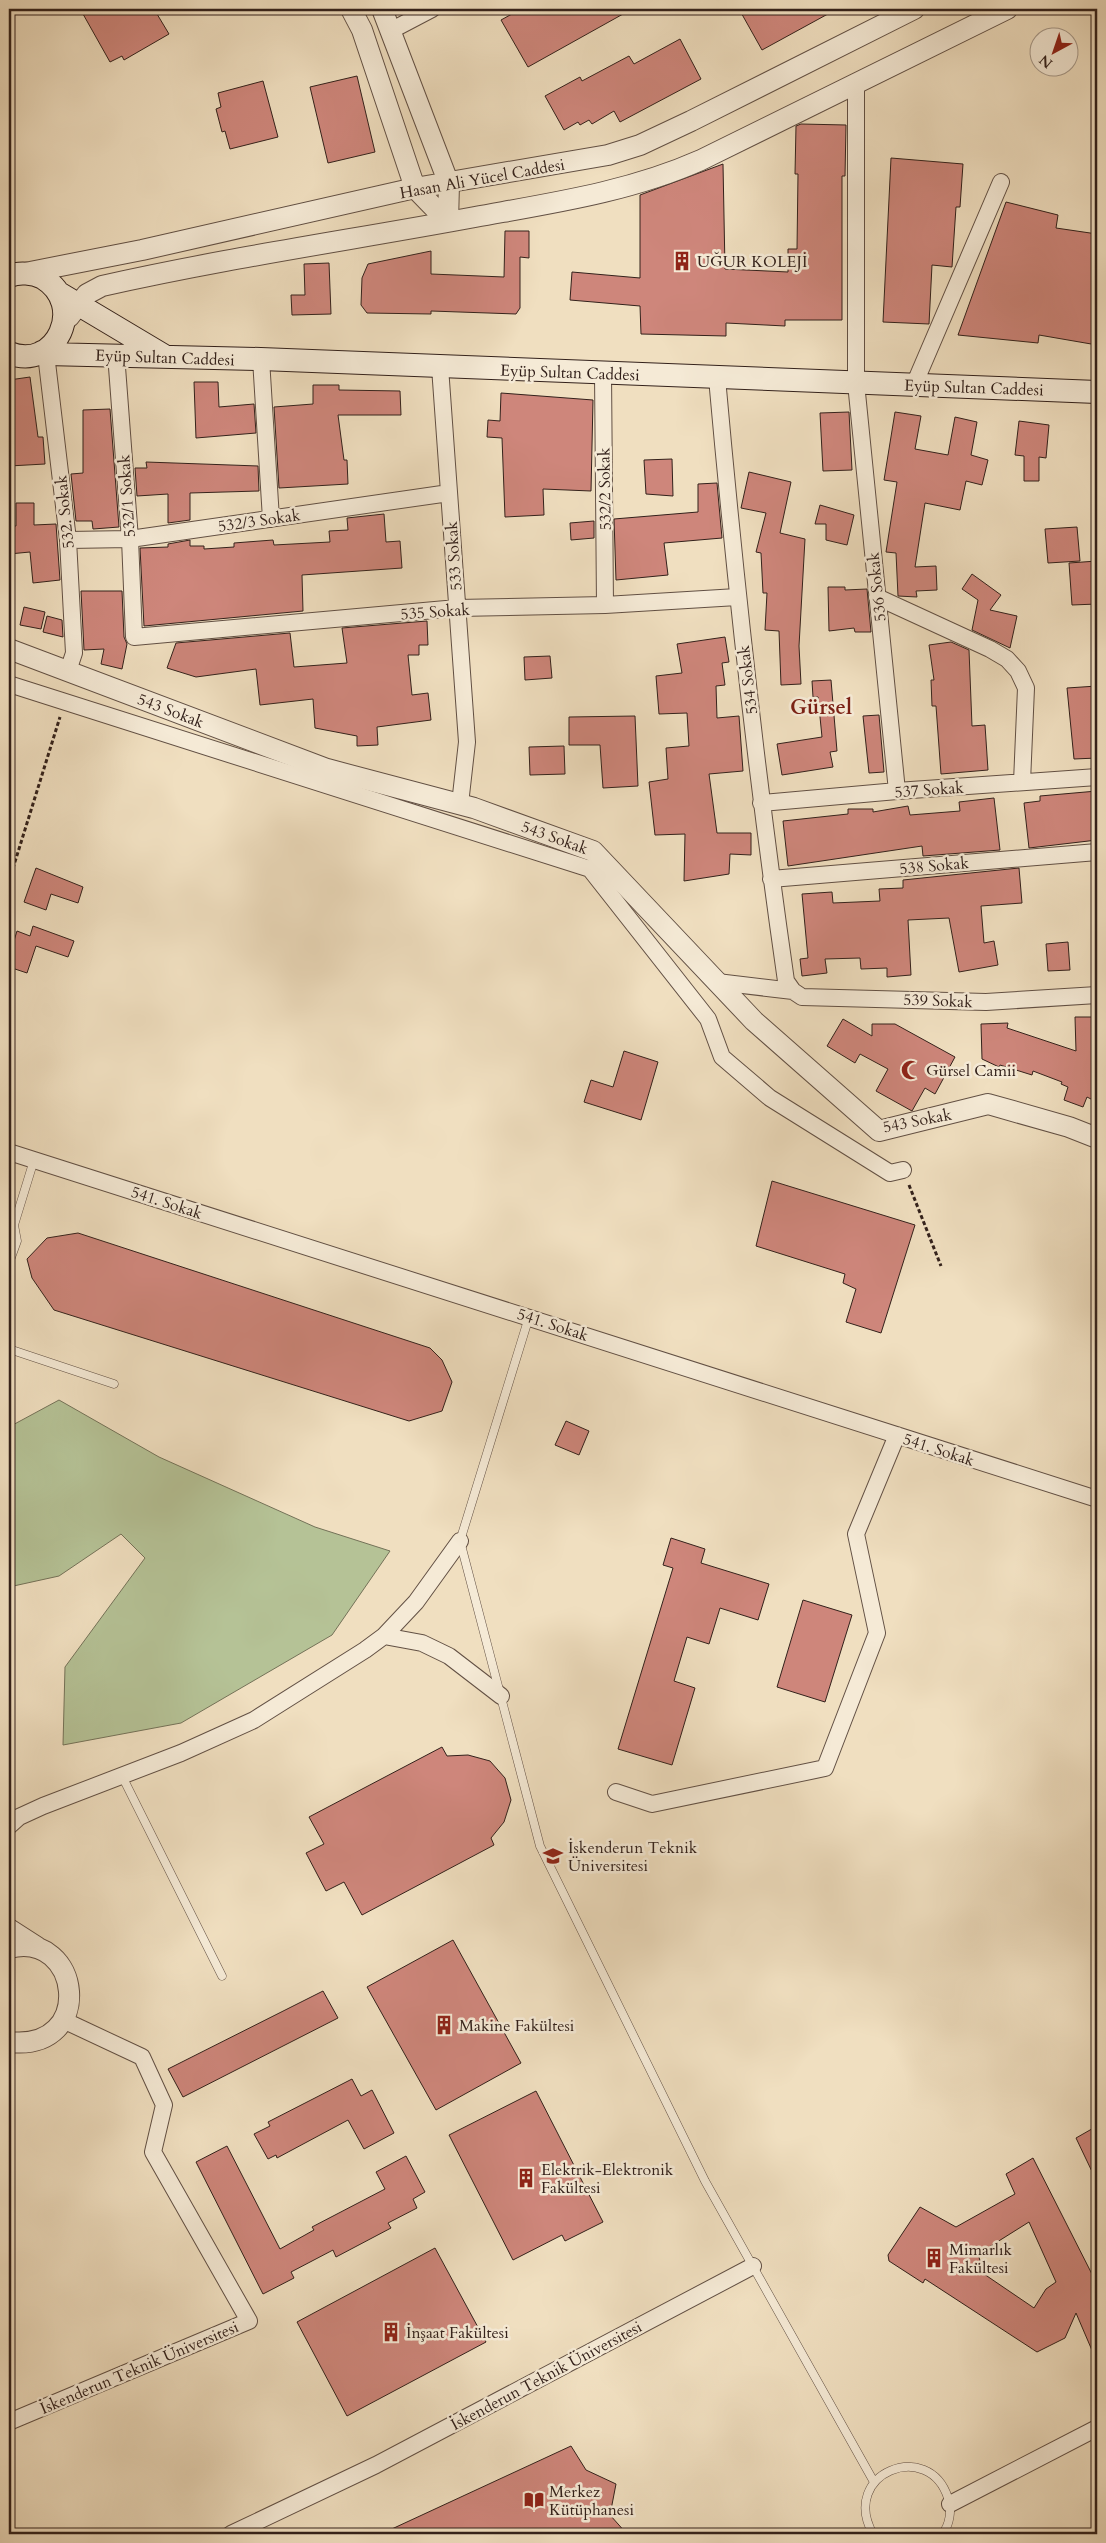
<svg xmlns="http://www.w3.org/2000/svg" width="1106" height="2543" font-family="Cardo,serif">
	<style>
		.green { fill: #b5c296; stroke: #747258 }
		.building { fill: #ce867b; stroke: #33211b; fill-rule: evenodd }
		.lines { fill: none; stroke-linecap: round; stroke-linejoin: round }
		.service-casing { stroke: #625044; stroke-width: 9 }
		.minor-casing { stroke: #625044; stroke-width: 18 }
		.tertiary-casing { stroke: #625044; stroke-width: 22 }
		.secondary-casing { stroke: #33211b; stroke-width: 24 }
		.path { stroke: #33211b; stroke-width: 3; stroke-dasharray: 4 2.5; stroke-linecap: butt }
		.service { stroke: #f5ead6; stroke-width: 8 }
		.minor { stroke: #f5ead6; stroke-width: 16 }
		.tertiary { stroke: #f5ead6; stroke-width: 20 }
		.secondary { stroke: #f5ead6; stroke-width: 22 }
		.labels { text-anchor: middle; stroke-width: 5; stroke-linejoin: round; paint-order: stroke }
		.street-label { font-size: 16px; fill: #33211b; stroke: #f5ead6 }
		.poi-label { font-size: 16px; fill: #33211b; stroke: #f5ead6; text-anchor: start }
		.district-label { font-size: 21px; font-weight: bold; fill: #7a1f14; stroke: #f5ead6 }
	</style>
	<rect width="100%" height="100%" fill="#f0dfc0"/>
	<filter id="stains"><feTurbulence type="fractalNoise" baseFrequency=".004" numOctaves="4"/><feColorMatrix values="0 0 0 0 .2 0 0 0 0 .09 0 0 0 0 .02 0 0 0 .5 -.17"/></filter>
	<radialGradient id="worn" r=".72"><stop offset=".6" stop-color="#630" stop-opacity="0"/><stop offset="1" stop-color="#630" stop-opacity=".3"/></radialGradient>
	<path class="green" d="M 59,1400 L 159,1457 L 315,1527 L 390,1551 L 332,1635 L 181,1723 L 63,1745 L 65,1667 L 145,1558 L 121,1534 L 59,1576 L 9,1587 L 9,1427 Z"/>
	<path class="building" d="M 92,9 L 154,9 L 169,34 L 124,60 L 122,56 L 110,62 L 83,14 Z
		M 521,9 L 632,9 L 528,67 L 501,20 Z
		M 739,9 L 837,9 L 762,50 Z
		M 680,39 L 701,79 L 620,122 L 614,111 L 592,124 L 589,120 L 580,125 L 578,122 L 564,130 L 545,96 L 580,77 L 582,81 L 629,56 L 634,64 Z
		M 357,76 L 375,152 L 328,163 L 310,87 Z
		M 263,81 L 278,137 L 230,149 L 225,131 L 222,132 L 216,109 L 221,107 L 218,93 Z
		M 801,124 L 846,125 L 845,176 L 842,176 L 842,320 L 785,320 L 785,326 L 726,323 L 726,336 L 641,334 L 640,306 L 570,300 L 572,272 L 640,278 L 640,195 L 723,164 L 725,269 L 788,272 L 788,249 L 797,249 L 798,174 L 795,174 L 796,126 Z
		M 891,158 L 963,164 L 960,207 L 956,207 L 952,267 L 932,265 L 929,324 L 883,322 Z
		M 1006,202 L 1058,215 L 1056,228 L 1097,234 L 1097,345 L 1039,335 L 1038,343 L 958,335 Z
		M 505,231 L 529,231 L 529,258 L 520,257 L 520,308 L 516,314 L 431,311 L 431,314 L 367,313 L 361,305 L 362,278 L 368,264 L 431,251 L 431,274 L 504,277 Z
		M 329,263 L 331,314 L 292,315 L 291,295 L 305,295 L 304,264 Z
		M 30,377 L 38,437 L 43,437 L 45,464 L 9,466 L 9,380 Z
		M 194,382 L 218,382 L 219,407 L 254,404 L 256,433 L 196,438 Z
		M 313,385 L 339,385 L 339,390 L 400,391 L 401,415 L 338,415 L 344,460 L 347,460 L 348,484 L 279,488 L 274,407 L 313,404 Z
		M 501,393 L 593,400 L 591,491 L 543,489 L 544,515 L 505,517 L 502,438 L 487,437 L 488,420 L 500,421 Z
		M 110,409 L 119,527 L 93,529 L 92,521 L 76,521 L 71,474 L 83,473 L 83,410 Z
		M 849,412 L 852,470 L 823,471 L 820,413 Z
		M 895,412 L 921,416 L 915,449 L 948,455 L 955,417 L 977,422 L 971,455 L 988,460 L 982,485 L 966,481 L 960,510 L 925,503 L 915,567 L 936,566 L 937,590 L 916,591 L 917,597 L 898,596 L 896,553 L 886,552 L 897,482 L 884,480 Z
		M 1019,421 L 1049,425 L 1046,458 L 1039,457 L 1039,481 L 1024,481 L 1024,456 L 1015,455 Z
		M 672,459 L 673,496 L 646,494 L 644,460 Z
		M 146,462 L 258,466 L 259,491 L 190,493 L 190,520 L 168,523 L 168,494 L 137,496 L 135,468 L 147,468 Z
		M 749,472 L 791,482 L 780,533 L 805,539 L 799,646 L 801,684 L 781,685 L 779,631 L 765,630 L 767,593 L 763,593 L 761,553 L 756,552 L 766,513 L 741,508 Z
		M 717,483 L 722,538 L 664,543 L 668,575 L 616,580 L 614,519 L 698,512 L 698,484 Z
		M 16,503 L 34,503 L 34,525 L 56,524 L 60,580 L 33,583 L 30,552 L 9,554 L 9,526 L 16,526 Z
		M 820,505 L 854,515 L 847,545 L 826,540 L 826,524 L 815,524 Z
		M 384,514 L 386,542 L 400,541 L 402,568 L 302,575 L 303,611 L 144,626 L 140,548 L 168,547 L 168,544 L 190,540 L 190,546 L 204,546 L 204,549 L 234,547 L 234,543 L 273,540 L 274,545 L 330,542 L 329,531 L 348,530 L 347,518 Z
		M 594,521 L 594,538 L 571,540 L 570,523 Z
		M 1077,527 L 1080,561 L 1048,563 L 1045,529 Z
		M 1097,561 L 1097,604 L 1072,605 L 1069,563 Z
		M 972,574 L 1001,595 L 990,610 L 1017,616 L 1010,648 L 972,630 L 978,600 L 962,589 Z
		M 828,587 L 845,587 L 845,590 L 867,589 L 871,632 L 855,632 L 854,628 L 829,631 Z
		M 81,591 L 122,591 L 124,637 L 127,644 L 122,669 L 101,664 L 104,649 L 84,650 Z
		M 24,607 L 45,612 L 41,629 L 20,625 Z
		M 47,616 L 62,620 L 63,637 L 43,632 Z
		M 427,621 L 428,645 L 419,645 L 419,655 L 408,655 L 412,695 L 428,693 L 431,720 L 377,727 L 378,745 L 357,746 L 357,736 L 315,728 L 313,699 L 260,705 L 256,669 L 196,677 L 167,668 L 176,643 L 290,633 L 294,667 L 347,663 L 342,628 Z
		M 725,637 L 729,662 L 722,663 L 725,685 L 716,686 L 717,718 L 739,716 L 743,771 L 709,774 L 717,833 L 751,833 L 751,855 L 730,854 L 729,874 L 684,881 L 685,834 L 655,835 L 649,782 L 668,779 L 666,748 L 689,746 L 687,713 L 659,714 L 656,676 L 682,673 L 677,644 Z
		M 951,642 L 969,650 L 972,726 L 985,725 L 988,770 L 941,774 L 936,706 L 932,706 L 931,680 L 934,680 L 929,645 Z
		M 550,656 L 552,678 L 525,680 L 524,657 Z
		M 831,680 L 837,751 L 830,752 L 833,767 L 782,775 L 777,744 L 822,737 L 818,697 L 813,697 L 812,681 Z
		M 1097,686 L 1097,758 L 1074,759 L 1067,688 Z
		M 879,715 L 884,772 L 869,773 L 863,716 Z
		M 635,716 L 638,786 L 603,788 L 600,745 L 569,745 L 569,717 Z
		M 564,746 L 565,774 L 530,775 L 529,747 Z
		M 1097,791 L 1097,840 L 1029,848 L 1024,803 L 1040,801 L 1040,796 Z
		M 994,798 L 1000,850 L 923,856 L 922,846 L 788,866 L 783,821 L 848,814 L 848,809 L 873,809 L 873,812 L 908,806 L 910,815 L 960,811 L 959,802 Z
		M 36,868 L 83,887 L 78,903 L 51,894 L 46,910 L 24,902 Z
		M 1019,868 L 1022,903 L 981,906 L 984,943 L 994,941 L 998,965 L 959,972 L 949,918 L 908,920 L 911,975 L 887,977 L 887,968 L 861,969 L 860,958 L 825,959 L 827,973 L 802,976 L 800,959 L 808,958 L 802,894 L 832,892 L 833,903 L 880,901 L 879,889 L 903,888 L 903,880 Z
		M 33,926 L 74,941 L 68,957 L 36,946 L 27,973 L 9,967 L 9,957 L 17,931 L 30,936 Z
		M 1068,942 L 1070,970 L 1048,971 L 1046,944 Z
		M 1075,1017 L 1097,1017 L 1097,1102 L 1087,1097 L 1083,1107 L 1064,1100 L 1068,1087 L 1061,1084 L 1062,1082 L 1033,1071 L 1032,1075 L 1000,1065 L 999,1067 L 982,1059 L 981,1024 L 1008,1023 L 1007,1028 L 1076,1051 Z
		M 843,1019 L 872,1036 L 872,1024 L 895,1024 L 955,1057 L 935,1094 L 925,1088 L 912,1111 L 876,1091 L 888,1069 L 860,1054 L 855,1063 L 827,1046 Z
		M 624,1051 L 658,1062 L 641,1120 L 584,1102 L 591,1080 L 613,1087 Z
		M 772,1181 L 915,1225 L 881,1333 L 846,1322 L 856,1289 L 843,1283 L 845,1274 L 756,1246 Z
		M 78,1233 L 430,1348 L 442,1360 L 452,1382 L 442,1411 L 409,1421 L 54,1310 L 32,1278 L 27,1259 L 47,1238 Z
		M 566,1421 L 589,1431 L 579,1455 L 555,1445 Z
		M 671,1538 L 705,1549 L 701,1563 L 769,1584 L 758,1620 L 720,1608 L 709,1644 L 687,1637 L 674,1681 L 695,1688 L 672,1765 L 618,1749 L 673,1568 L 663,1565 Z
		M 803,1600 L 852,1615 L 825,1702 L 777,1687 Z
		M 442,1747 L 447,1756 L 468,1755 L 490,1761 L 505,1778 L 511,1800 L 504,1822 L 491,1838 L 494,1845 L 362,1915 L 344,1882 L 326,1891 L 306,1853 L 324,1844 L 309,1817 Z
		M 453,1940 L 521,2063 L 436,2110 L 367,1987 Z
		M 323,1991 L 338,2018 L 183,2097 L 168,2069 Z
		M 352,2079 L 361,2096 L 372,2090 L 394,2133 L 364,2149 L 348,2120 L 277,2158 L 276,2155 L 268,2159 L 254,2134 L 270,2126 L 268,2122 Z
		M 536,2091 L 603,2222 L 565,2241 L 562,2235 L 513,2260 L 449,2135 Z
		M 1097,2126 L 1097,2182 L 1076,2138 Z
		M 227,2146 L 280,2249 L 314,2230 L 312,2227 L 385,2189 L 376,2172 L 406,2156 L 425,2192 L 413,2199 L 417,2208 L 388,2223 L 391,2228 L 336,2257 L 333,2250 L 291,2272 L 294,2278 L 263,2294 L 196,2162 Z
		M 1033,2158 L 1097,2284 L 1097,2362 L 1076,2313 L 1065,2338 L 1037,2352 L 925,2279 L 923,2283 L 889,2261 L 888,2255 L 920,2207 L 956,2227 L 1015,2194 L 1006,2174 ZM 1029,2222 L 1056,2282 L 1046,2289 L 1034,2308 L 984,2274 L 978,2254 Z
		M 435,2248 L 486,2342 L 347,2416 L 297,2322 Z
		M 571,2446 L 586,2470 L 616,2484 L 610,2515 L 627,2534 L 381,2534 Z"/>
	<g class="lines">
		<defs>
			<path id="service" d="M 9,1229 L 14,1225 L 34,1160
				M 9,1263 L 17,1241 L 14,1225
				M 529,1317 L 460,1541 L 540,1846 L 705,2181 L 874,2482
				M 9,1349 L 114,1384
				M 122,1776 L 222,1976
				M 873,2534 C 839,2473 929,2438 948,2498 C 952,2510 950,2525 942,2534"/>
			<path id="minor" d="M 392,30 L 432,9
				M 856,83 L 856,383 L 897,791
				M 46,354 L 68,540 L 74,653 L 68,671
				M 116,354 L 130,539 L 134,637 L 457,608 L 605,605 L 737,597
				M 261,359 L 271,519
				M 440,367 L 467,742 L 460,804
				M 603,373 L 605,605
				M 717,378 C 735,580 757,780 786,981 L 793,991 L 802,997 L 986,1002 L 1097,995
				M 914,385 L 1001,182
				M 68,540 L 130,539 L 449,493
				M 877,597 L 990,649 L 1007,659 L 1018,671 L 1026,688 L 1022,782
				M 9,684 L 590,869 L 708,1019 L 722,1057 L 770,1098 L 890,1173 L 903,1170
				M 761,803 L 897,791 L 1097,777
				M 771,879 L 1097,852
				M 717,982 L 793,991
				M 9,1152 L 1097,1499
				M 384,1636 L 422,1643 L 449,1656 L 501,1696
				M 616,1792 L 652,1804 L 825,1768 L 877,1633 L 856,1534 L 897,1435
				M 9,1826 L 19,1817 L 43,1806 L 181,1753 L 254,1720 L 365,1650 L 384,1636 L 416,1602 L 460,1541
				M 9,2422 L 249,2321 L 153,2152 L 164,2105 L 142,2057 L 63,2020
				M 950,2504 L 1097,2428
				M 231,2534 L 376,2465 L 753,2266"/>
			<path id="tertiary" d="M 351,9 L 362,30 L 415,188 L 448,222
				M 382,9 L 449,184 L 448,222
				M 25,273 L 142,250 L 415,188 L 608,155 L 640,145 L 691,121 L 914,9
				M 69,317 L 87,294 L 102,286 C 226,258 351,240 475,217 C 552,203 629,192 701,160 L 1007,9
				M 9,649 L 327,769 L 474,808 L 593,851 L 754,1021 L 879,1131 L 988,1104 L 1069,1127 L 1097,1138
				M 9,1929 L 37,1947
				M 9,1948 C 81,1929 97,2052 9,2042"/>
			<path id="secondary" d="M 9,276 C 19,272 33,273 43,278 C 87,305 56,372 9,353
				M 59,293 L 163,355
				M 42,352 L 46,354 L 261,359 L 1097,392"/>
		</defs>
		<use href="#service" class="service-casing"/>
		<use href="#minor" class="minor-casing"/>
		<use href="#tertiary" class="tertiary-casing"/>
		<use href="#secondary" class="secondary-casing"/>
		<path class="path" d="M 9,881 L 60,717
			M 909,1185 L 941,1266"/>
		<use href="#service" class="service"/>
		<use href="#minor" class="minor"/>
		<use href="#tertiary" class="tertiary"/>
		<use href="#secondary" class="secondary"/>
	</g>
	<defs>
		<symbol id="building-bare" viewBox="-9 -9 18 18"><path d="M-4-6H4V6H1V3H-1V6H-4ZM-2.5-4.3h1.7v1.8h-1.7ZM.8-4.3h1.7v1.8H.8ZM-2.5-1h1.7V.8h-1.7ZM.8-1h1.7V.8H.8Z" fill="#8f2418" stroke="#f5ead6" stroke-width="2.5" paint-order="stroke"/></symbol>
		<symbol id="mosque-bare" viewBox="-9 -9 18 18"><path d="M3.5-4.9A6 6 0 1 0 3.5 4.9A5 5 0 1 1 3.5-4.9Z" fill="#8f2418" stroke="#f5ead6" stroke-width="2.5" paint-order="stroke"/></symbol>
		<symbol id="university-bare" viewBox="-9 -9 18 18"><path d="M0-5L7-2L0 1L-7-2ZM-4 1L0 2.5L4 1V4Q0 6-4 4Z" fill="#8f2418" stroke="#f5ead6" stroke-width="2.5" paint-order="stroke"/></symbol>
		<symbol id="library-bare" viewBox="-9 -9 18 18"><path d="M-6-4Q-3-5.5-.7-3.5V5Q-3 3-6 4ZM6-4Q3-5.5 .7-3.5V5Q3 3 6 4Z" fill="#8f2418" stroke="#f5ead6" stroke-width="2.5" paint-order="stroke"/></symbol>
	</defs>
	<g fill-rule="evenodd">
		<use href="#building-bare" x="668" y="247" width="28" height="28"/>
		<use href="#mosque-bare" x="897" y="1056" width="28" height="28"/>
		<use href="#university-bare" x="539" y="1842" width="28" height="28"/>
		<use href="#building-bare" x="430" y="2011" width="28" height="28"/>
		<use href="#building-bare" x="512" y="2164" width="28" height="28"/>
		<use href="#building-bare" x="920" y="2244" width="28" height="28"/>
		<use href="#building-bare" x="377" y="2318" width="28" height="28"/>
		<use href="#library-bare" x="520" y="2486" width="28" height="28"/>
	</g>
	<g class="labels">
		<g class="street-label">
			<text transform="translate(482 178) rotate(-10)" y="6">Hasan Ali Yücel Caddesi</text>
			<text transform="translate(165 357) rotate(2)" y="6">Eyüp Sultan Caddesi</text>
			<text transform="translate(570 372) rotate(2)" y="6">Eyüp Sultan Caddesi</text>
			<text transform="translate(974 387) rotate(2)" y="6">Eyüp Sultan Caddesi</text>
			<text transform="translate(604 489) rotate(-91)" y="6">532/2 Sokak</text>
			<text transform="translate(126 496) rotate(-94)" y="6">532/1 Sokak</text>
			<text transform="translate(64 512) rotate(-96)" y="6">532. Sokak</text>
			<text transform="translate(259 520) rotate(-8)" y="6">532/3 Sokak</text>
			<text transform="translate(453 556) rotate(-94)" y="6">533 Sokak</text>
			<text transform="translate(876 587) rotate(-96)" y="6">536 Sokak</text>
			<text transform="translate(435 611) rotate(-4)" y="6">535 Sokak</text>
			<text transform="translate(747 680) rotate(-97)" y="6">534 Sokak</text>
			<text transform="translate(171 710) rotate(21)" y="6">543 Sokak</text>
			<text transform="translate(929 789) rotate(-4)" y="6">537 Sokak</text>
			<text transform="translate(555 837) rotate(20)" y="6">543 Sokak</text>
			<text transform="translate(934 865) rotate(-5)" y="6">538 Sokak</text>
			<text transform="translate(938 1000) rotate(2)" y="6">539 Sokak</text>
			<text transform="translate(917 1120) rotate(-11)" y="6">543 Sokak</text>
			<text transform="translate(167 1202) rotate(18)" y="6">541. Sokak</text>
			<text transform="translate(553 1324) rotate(18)" y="6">541. Sokak</text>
			<text transform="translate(939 1449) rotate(18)" y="6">541. Sokak</text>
			<text transform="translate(139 2367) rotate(-23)" y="6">İskenderun Teknik Üniversitesi</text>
			<text transform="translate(546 2375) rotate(-28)" y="6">İskenderun Teknik Üniversitesi</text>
		</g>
		<g class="poi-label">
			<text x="697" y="267">UĞUR KOLEJİ</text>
			<text x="926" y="1076">Gürsel Camii</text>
			<text x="568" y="1853">İskenderun Teknik<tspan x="568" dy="18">Üniversitesi</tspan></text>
			<text x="459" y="2031">Makine Fakültesi</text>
			<text x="541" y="2175">Elektrik-Elektronik<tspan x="541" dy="18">Fakültesi</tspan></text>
			<text x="949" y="2255">Mimarlık<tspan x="949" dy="18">Fakültesi</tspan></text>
			<text x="406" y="2338">İnşaat Fakültesi</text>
			<text x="549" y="2497">Merkez<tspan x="549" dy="18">Kütüphanesi</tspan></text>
		</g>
		<g class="district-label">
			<text x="821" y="714">Gürsel</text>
		</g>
	</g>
	<rect width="1106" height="2543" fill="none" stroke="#f0dfc0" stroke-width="30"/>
	<rect x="10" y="10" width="1086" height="2523" fill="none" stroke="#33211b" stroke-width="2.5"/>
	<rect x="15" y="15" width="1076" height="2513" fill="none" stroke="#33211b"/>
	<g transform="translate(1054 52) rotate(220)"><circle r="24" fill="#f5ead6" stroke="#a79a8b"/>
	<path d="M0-4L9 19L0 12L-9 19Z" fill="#8f2418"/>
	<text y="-8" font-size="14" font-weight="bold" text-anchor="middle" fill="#33211b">N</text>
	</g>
	<rect width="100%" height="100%" filter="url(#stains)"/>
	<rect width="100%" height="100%" fill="url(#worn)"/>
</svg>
